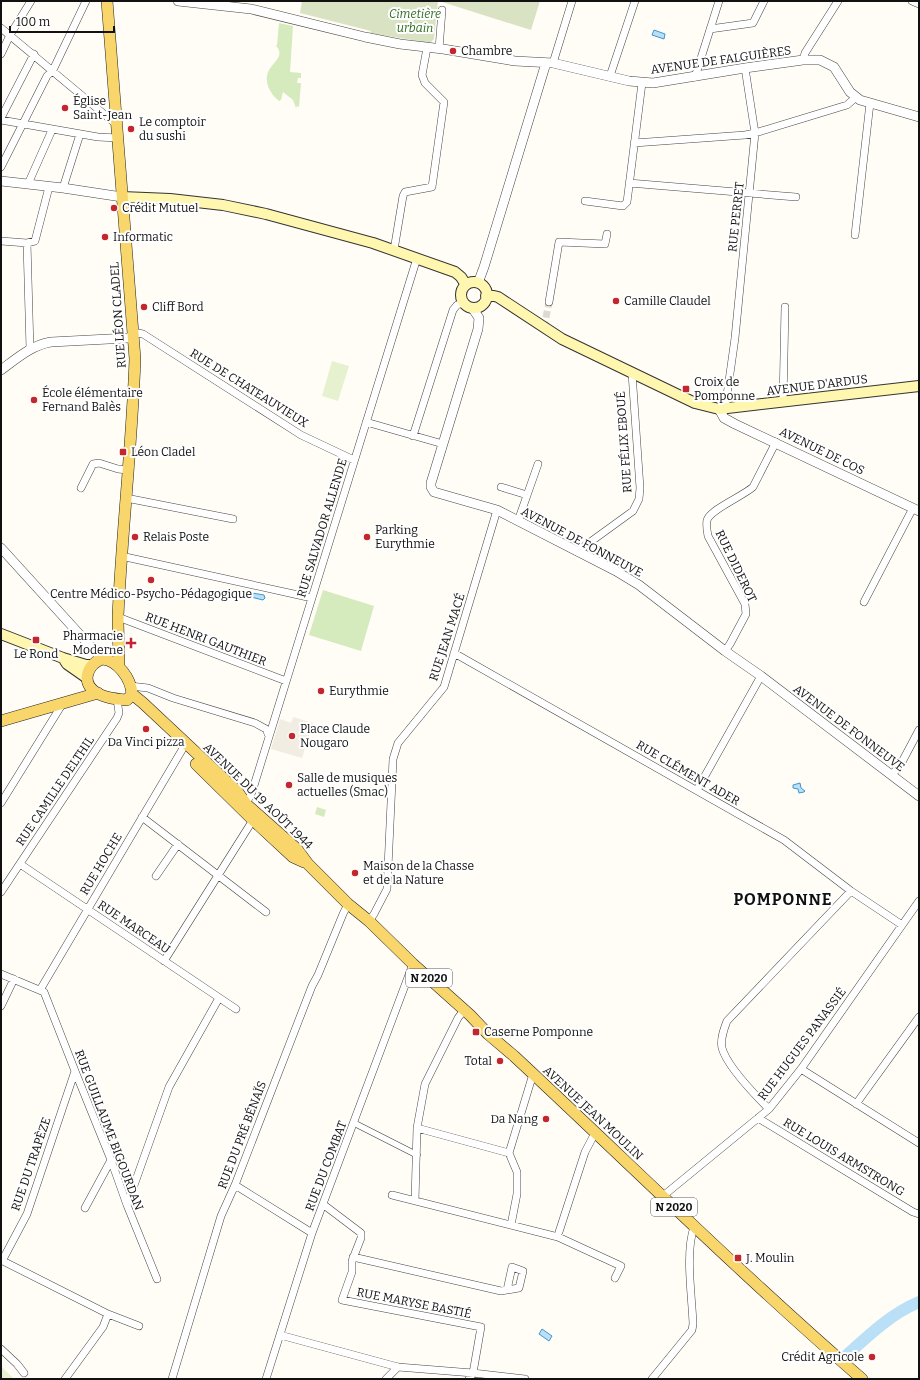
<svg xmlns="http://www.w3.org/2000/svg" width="920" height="1380" font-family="Bitter,serif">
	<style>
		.green { fill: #d5ebbd }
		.cemetery { fill: #d9e3c4 }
		.pitch { fill: #e6f2cf }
		.plaza { fill: #f1ede2 }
		.water { fill: #b9e0f7; stroke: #3f96cf }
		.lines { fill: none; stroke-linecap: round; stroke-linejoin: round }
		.river { stroke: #b9e0f7; stroke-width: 12 }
		.minor-tunnel { stroke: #dbdad3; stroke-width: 7; stroke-dasharray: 7 3.5; stroke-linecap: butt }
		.pedestrian-casing { stroke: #444; stroke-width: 7 }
		.minor-casing { stroke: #444; stroke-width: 8 }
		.tertiary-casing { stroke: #444; stroke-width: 10 }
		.secondary-casing { stroke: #333; stroke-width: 12 }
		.primary-casing { stroke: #222; stroke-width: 12 }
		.pedestrian { stroke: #fff; stroke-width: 5.5 }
		.minor { stroke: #fff; stroke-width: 7 }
		.tertiary { stroke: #fff; stroke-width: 9 }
		.secondary { stroke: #fff6b0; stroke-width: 10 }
		.primary { stroke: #f9d66b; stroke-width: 11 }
		.poi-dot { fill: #c4262e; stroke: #fff; stroke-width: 1.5 }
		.labels { text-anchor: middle; stroke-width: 4; stroke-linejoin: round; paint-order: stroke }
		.shield { fill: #fff; stroke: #585858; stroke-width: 1 }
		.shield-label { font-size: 11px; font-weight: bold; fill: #111 }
		.park-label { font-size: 12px; font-style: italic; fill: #2f6b1f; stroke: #fff }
		.poi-label { font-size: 12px; fill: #111; stroke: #fff; text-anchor: start }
		.street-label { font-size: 12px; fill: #111; stroke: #fff }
		.district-label { font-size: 16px; font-weight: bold; letter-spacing: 1px; fill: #111; stroke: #fff }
	</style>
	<rect width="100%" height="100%" fill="#fffdf5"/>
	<path class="green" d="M 279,23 L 293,26 L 290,72 L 301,73 L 301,78 L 298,78 L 297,83 L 301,83 L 299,107 L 297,106 L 296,108 L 293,100 L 283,92 L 281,100 L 279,101 C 270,94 263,81 269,70 C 274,62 285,55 276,46 L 277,45 Z
		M 323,590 L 374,606 L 361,651 L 309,635 Z
		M 317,807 L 326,810 L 324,817 L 315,814 Z"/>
	<path class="cemetery" d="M 302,1 L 438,1 L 434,39 L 430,43 L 370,33 L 371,31 L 300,13 Z
		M 439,1 L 540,1 L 531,30 Z"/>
	<path class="pitch" d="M 332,361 L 349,366 L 338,401 L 322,396 Z
		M 1,1366 L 14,1379 L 1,1379 Z"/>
	<path class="plaza" d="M 293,717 L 313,723 L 302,758 L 271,749 L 280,719 L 291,723 Z"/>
	<path class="water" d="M 654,30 L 665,34 L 664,39 L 652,35 Z
		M 252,593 L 264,595 L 265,598 L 263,600 L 251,597 Z
		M 800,783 L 801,788 L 805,791 L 804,792 L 799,793 L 798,789 L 793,788 L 793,785 Z
		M 542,1329 L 552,1336 L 549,1341 L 539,1334 Z"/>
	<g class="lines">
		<path class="river" d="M 848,1354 C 870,1334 891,1314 919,1302"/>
		<path class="minor-tunnel" d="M 544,328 L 549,302"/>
		<defs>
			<path id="pedestrian" d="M 354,1123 L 417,1155"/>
			<path id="minor" d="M 912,1 L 919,4
				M 1,28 L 117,125
				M 710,29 L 753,23 L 764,1
				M 439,49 L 442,10
				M 1,54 L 10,35 L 31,1
				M 803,60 L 805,53 L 838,1
				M 553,63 L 572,1
				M 610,76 L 635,1
				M 695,77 L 719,1
				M 1,118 L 34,54
				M 1,120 L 98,137 L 118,138
				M 634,143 L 745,135 L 755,133 L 745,68
				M 1,167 L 47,76 L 53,70 L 86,1
				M 629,183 L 796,197
				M 28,184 L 52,130
				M 63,188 L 80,134
				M 585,201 L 623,206 L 627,202 L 642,83
				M 855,235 L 870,103
				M 1,241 L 27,243 L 35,241 L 49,187
				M 27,243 L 30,349
				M 394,250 L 403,196 L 405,192 L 432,187 L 444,102 L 425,83 L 422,75 L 427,48
				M 549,302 L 559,242 L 605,244 L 607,234
				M 134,335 L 138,333 L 143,334 L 301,435 L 354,460
				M 783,402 L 785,307
				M 725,409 L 735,338 L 755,133 L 847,105 L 855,98
				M 366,422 L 443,444
				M 413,436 L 453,310 L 457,305 L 463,303
				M 501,487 L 527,495
				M 81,488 L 93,464 L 99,463 L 118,469 L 128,470
				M 126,498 L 233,519
				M 518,521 L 538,464
				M 578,552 L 582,548 L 633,511 L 639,499 L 640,488 L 632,373
				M 121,556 L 312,598
				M 864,602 L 913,508
				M 118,617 L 286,681
				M 725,651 L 730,644 L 746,614 L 745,604 L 708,536 C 707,531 706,526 707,520 C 711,509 743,496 753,487 L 776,442
				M 454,653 L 784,840 L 851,891 L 902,925
				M 130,686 L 148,688 L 173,698 L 255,723 L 266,729 L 269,736
				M 892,775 L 902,762 L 919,730
				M 697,790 L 761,676
				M 1,803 L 63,703
				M 246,804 L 252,792 L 417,258
				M 142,817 L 266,912
				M 20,864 L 236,1009
				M 156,876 L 178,844
				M 1,892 L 117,718 L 119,713 L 117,699
				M 369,921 L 374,914 L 387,889 L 393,759 L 398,743 L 444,687 L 497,510
				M 164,961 L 253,820 L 256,818
				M 1,974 L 44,992 L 75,1071 L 111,1160 L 127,1205 L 157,1279
				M 40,990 L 182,750
				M 1,1006 L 14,979
				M 801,1069 L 919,1143
				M 856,1104 L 919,1017
				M 769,1109 C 756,1096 727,1066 722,1048 C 720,1039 724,1029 727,1021 L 851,891
				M 758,1118 L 913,1212 L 919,1214
				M 417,1128 L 509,1153
				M 235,1185 L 312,1233
				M 392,1195 L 558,1237 L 621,1266 L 615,1278
				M 663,1196 L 769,1109 L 801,1069 L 919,901
				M 415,1201 L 417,1128 L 425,1084 L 458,1018 L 464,1010
				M 127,1205 L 169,1087 L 219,998
				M 324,1205 L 361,1233 L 361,1238 L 352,1261 L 352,1272 L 342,1300 L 481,1327 L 473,1373 L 469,1379
				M 85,1208 L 111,1160
				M 511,1225 L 517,1194 L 517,1172 L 509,1153 L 533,1074
				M 559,1232 L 585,1152 L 595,1133
				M 353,1257 L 501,1291 L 519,1288 L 523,1271 L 512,1267 L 507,1290
				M 1,1260 L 108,1314 L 139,1326
				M 2,1261 L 27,1214 L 75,1071
				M 280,1335 L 398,1367 L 473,1373 L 525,1379
				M 1,1349 L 17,1364 L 24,1373
				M 65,1379 L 103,1327 L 108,1314
				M 172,1379 L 221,1216 L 235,1185 L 312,986 L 318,975 L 343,914 L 348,904
				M 266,1379 L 312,1233 L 413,964
				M 386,1379 L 398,1367
				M 652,1379 L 692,1330 L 693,1324 C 692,1296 685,1253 694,1227"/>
			<path id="tertiary" d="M 178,1 L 251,9 L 365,37 L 400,44 L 443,49 L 515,61 L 553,63 L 629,81 L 653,83 L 745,68 L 803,60 L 820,60 L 834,67 L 850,92 L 860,100 L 919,117
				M 1,181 L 63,188 L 122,197
				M 478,283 L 484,267 L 546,63
				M 473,309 L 479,318 L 478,329 L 431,483 L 431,487 L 434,492 L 497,510 L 616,571 L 639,585 L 725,651 L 761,676 L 919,796
				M 1,370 C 17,358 32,345 51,342 L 128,338 L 134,335
				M 719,409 L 724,418 L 735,424 L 919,511
				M 1,548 L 102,659"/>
			<path id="secondary" d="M 122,197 L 170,199 L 223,205 L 266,214 L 373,243 L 455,272 L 461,277 L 466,285
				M461 295a13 13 0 1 1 26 0a13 13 0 1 1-26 0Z
				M 486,296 L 494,296 L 498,297 L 562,339 L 695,403 L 719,409 L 919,386
				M 1,634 L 63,658 L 86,665 L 91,665
				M 65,661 L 67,664 L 87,678"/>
			<path id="primary" d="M 107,1 L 135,359 C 132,445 122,530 118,616 C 118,633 119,650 119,667
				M 102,659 C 118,660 131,679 132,694 L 127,700 C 116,699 103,698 94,691 C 81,681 88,664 102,659 Z
				M 132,694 L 143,703 L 237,791 L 246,804 L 297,849 L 308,864 L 348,904 L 369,921 L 413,964 L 470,1015 L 488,1034 L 514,1056 C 630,1164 742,1275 862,1379
				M 1,721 L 98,693
				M 196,764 L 253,820 L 293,857 L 304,862"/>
		</defs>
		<use href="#pedestrian" class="pedestrian-casing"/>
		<use href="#minor" class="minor-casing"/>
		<use href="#tertiary" class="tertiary-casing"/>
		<use href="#secondary" class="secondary-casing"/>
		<use href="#primary" class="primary-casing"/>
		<use href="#pedestrian" class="pedestrian"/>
		<use href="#minor" class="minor"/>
		<use href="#tertiary" class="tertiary"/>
		<use href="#secondary" class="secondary"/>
		<use href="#primary" class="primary"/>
	</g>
	<g class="poi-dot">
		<circle cx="453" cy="51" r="4"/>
		<circle cx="65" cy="108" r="4"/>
		<circle cx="131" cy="129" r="4"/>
		<circle cx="114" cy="208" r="4"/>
		<circle cx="105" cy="237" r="4"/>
		<circle cx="616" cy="301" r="4"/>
		<circle cx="144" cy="307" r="4"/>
		<rect x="682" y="385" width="8" height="8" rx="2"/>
		<circle cx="34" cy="400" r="4"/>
		<rect x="119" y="448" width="8" height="8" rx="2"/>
		<circle cx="135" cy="537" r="4"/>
		<circle cx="367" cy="537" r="4"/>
		<circle cx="151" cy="580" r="4"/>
		<rect x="32" y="636" width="8" height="8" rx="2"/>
		<path d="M129 637h4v4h4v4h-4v4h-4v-4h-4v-4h4z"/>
		<circle cx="321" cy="691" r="4"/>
		<circle cx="146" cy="729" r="4"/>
		<circle cx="292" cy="736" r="4"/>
		<circle cx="289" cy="785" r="4"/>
		<circle cx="355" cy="873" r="4"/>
		<rect x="472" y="1028" width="8" height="8" rx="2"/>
		<circle cx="500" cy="1061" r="4"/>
		<circle cx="546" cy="1119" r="4"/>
		<rect x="734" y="1254" width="8" height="8" rx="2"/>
		<circle cx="872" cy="1357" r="4"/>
	</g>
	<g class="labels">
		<g class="shield">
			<rect x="406" y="969" width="46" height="18" rx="3"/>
			<rect x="651" y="1198" width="46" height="18" rx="3"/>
		</g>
		<g class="shield-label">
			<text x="429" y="982">N 2020</text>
			<text x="674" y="1211">N 2020</text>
		</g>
		<g class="park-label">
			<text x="415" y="18">Cimetière<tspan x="415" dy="14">urbain</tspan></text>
		</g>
		<g class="poi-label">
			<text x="461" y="55">Chambre</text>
			<text x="73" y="105">Église<tspan x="73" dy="14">Saint-Jean</tspan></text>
			<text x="139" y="126">Le comptoir<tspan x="139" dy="14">du sushi</tspan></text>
			<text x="122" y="212">Crédit Mutuel</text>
			<text x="113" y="241">Informatic</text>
			<text x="624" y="305">Camille Claudel</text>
			<text x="152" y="311">Cliff Bord</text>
			<text x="694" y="386">Croix de<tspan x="694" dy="14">Pomponne</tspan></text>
			<text x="42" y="397">École élémentaire<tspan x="42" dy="14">Fernand Balès</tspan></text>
			<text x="131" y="456">Léon Cladel</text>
			<text x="375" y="534">Parking<tspan x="375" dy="14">Eurythmie</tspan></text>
			<text x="143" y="541">Relais Poste</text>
			<text x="151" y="598" text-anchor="middle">Centre Médico-Psycho-Pédagogique</text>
			<text x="123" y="640" text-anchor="end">Pharmacie<tspan x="123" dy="14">Moderne</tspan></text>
			<text x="36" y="658" text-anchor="middle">Le Rond</text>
			<text x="329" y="695">Eurythmie</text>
			<text x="300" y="733">Place Claude<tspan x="300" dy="14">Nougaro</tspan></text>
			<text x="146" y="746" text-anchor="middle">Da Vinci pizza</text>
			<text x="297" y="782">Salle de musiques<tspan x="297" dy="14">actuelles (Smac)</tspan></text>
			<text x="363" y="870">Maison de la Chasse<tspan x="363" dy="14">et de la Nature</tspan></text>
			<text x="484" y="1036">Caserne Pomponne</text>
			<text x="492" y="1065" text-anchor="end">Total</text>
			<text x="538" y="1123" text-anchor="end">Da Nang</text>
			<text x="746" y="1262">J. Moulin</text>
			<text x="864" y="1361" text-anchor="end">Crédit Agricole</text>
		</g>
		<g class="street-label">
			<text transform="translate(721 60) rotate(-8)" y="4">AVENUE DE FALGUIÈRES</text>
			<text transform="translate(736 217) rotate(-84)" y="4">RUE PERRET</text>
			<text transform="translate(118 315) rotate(-94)" y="4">RUE LÉON CLADEL</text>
			<text transform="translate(817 385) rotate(-7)" y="4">AVENUE D'ARDUS</text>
			<text transform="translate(249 388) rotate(32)" y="4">RUE DE CHATEAUVIEUX</text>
			<text transform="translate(624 442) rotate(-94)" y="4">RUE FÉLIX EBOUÉ</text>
			<text transform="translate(822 451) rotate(26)" y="4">AVENUE DE COS</text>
			<text transform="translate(322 528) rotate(-73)" y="4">RUE SALVADOR ALLENDE</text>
			<text transform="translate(582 542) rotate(28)" y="4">AVENUE DE FONNEUVE</text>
			<text transform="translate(736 566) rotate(64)" y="4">RUE DIDEROT</text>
			<text transform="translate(447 637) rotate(-72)" y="4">RUE JEAN MACÉ</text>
			<text transform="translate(206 639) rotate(21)" y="4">RUE HENRI GAUTHIER</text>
			<text transform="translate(849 728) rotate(37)" y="4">AVENUE DE FONNEUVE</text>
			<text transform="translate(688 773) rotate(30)" y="4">RUE CLÉMENT ADER</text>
			<text transform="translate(55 791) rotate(-56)" y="4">RUE CAMILLE DELTHIL</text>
			<text transform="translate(258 796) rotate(44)" y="4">AVENUE DU 19 AOÛT 1944</text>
			<text transform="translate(101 864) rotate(-59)" y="4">RUE HOCHE</text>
			<text transform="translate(134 927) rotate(34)" y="4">RUE MARCEAU</text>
			<text transform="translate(802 1044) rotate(-53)" y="4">RUE HUGUES PANASSIÉ</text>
			<text transform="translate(593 1113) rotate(43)" y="4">AVENUE JEAN MOULIN</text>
			<text transform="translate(109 1130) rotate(69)" y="4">RUE GUILLAUME BIGOURDAN</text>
			<text transform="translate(242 1135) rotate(-69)" y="4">RUE DU PRÉ BÉNAÏS</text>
			<text transform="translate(844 1157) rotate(31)" y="4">RUE LOUIS ARMSTRONG</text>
			<text transform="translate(31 1164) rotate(-71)" y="4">RUE DU TRAPÈZE</text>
			<text transform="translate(326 1166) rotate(-69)" y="4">RUE DU COMBAT</text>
			<text transform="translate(414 1303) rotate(11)" y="4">RUE MARYSE BASTIÉ</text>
		</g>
		<g class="district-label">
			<text x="783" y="905">POMPONNE</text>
		</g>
	</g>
	<rect width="920" height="1380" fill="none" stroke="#111111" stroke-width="4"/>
	<path d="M10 26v6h104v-6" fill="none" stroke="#111111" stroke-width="2"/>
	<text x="16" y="26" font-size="12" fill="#111111" stroke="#ffffff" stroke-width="3" paint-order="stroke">100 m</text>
</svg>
